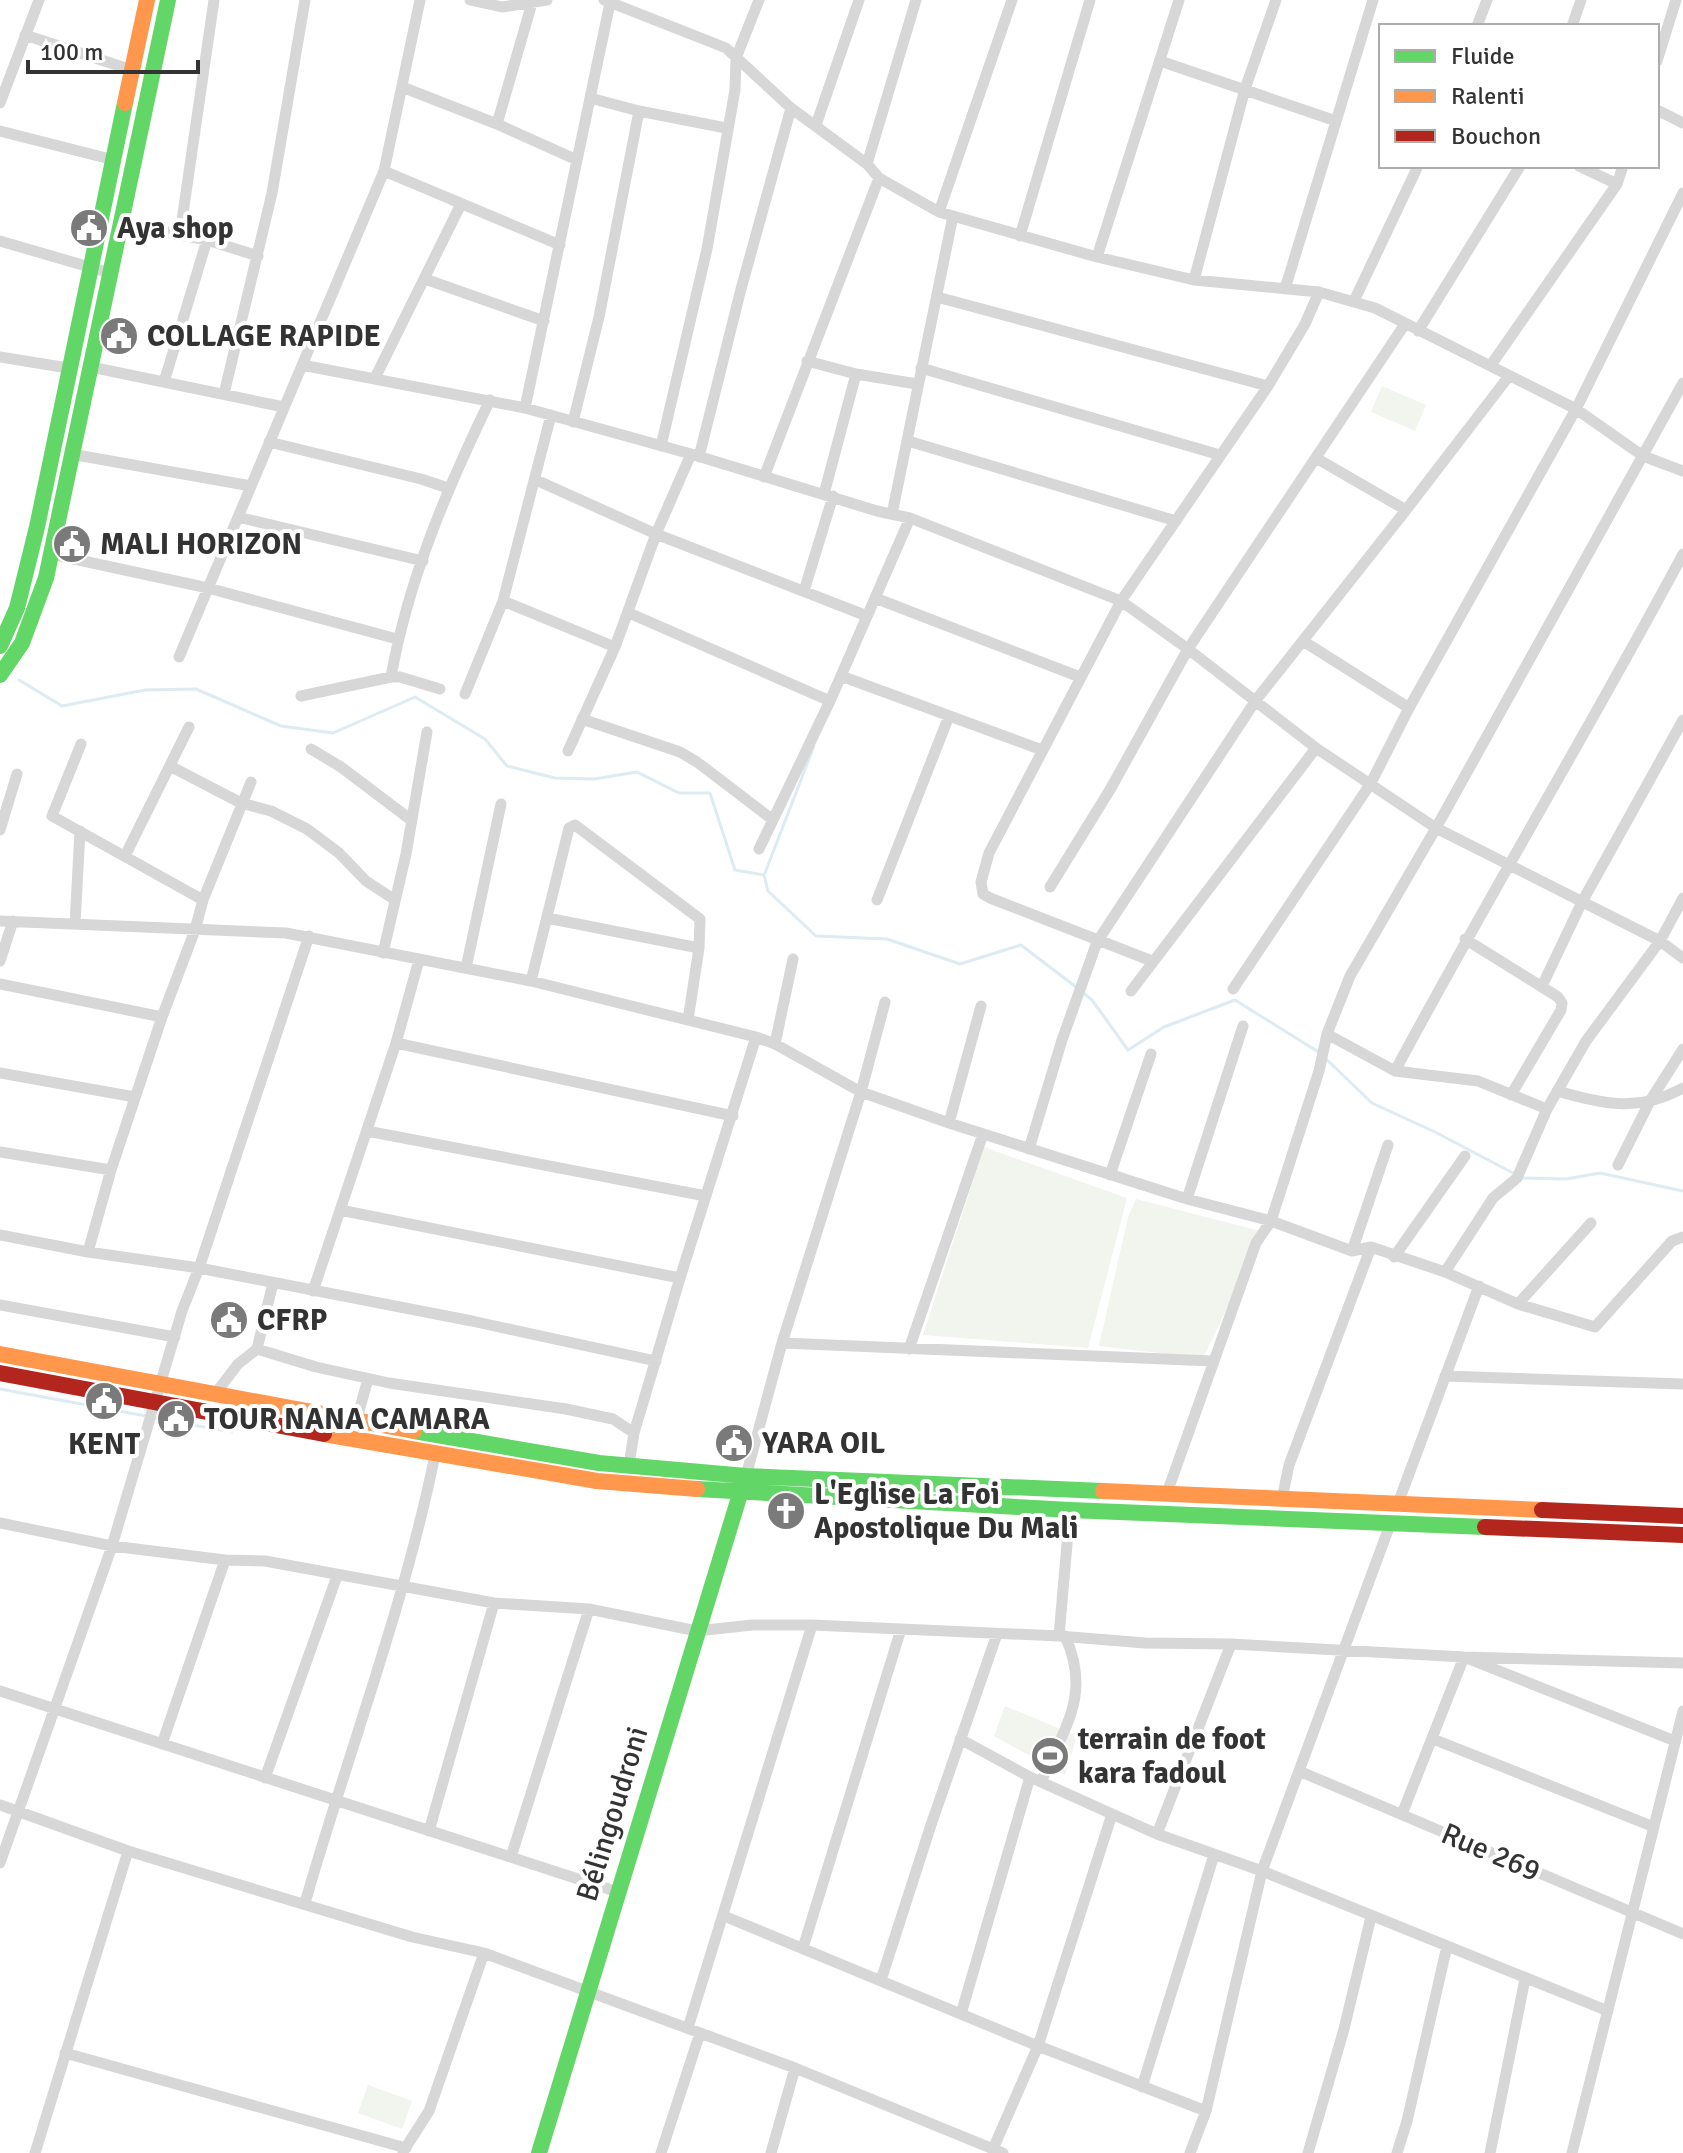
<svg xmlns="http://www.w3.org/2000/svg" width="1683" height="2153" font-family="Signika,sans-serif">
	<style>
		.green { fill: #f1f5ed }
		.lines { fill: none; stroke-linecap: round; stroke-linejoin: round }
		.stream { stroke: #ddebf3; stroke-width: 3 }
		.street { stroke: #d7d7d7; stroke-width: 11 }
		.fast { stroke: #63d668; stroke-width: 16 }
		.slow { stroke: #ff974d; stroke-width: 16 }
		.jam { stroke: #b3261e; stroke-width: 16 }
		.labels { text-anchor: middle; stroke-width: 8; stroke-linejoin: round; paint-order: stroke }
		.poi-label { font-size: 30px; font-weight: bold; fill: #333; stroke: #fff; text-anchor: start }
		.street-label { font-size: 30px; fill: #333; stroke: #fff }
	</style>
	<rect width="100%" height="100%" fill="#fff"/>
	<path class="green" d="M 1382,386 L 1426,405 L 1415,431 L 1371,412 Z
		M 984,1147 L 1127,1198 L 1088,1348 L 923,1335 Z
		M 1136,1199 L 1264,1232 L 1203,1358 L 1099,1346 L 1128,1217 Z
		M 1005,1706 L 1077,1736 L 1065,1775 L 994,1736 Z
		M 368,2085 L 412,2101 L 402,2129 L 358,2113 Z"/>
	<g class="lines">
		<path class="stream" d="M 19,680 L 62,706 L 145,690 L 196,689 L 281,726 L 333,733 L 415,697 L 485,739 L 507,766 L 555,778 L 594,779 L 637,772 L 679,793 L 710,793 L 735,870 L 764,875 L 768,891 L 816,936 L 887,939 L 960,964 L 1021,945 L 1076,987
			M 765,873 L 814,746
			M 1082,992 L 1092,1000 L 1128,1050 L 1164,1027 L 1235,1000 L 1320,1053
			M 1325,1058 L 1372,1103 L 1435,1132 L 1515,1174
			M 1522,1178 L 1566,1179 L 1600,1173 L 1683,1191
			M 0,1389 L 146,1416
			M 153,1418 L 232,1432"/>
		<path class="street" d="M 470,0 L 502,7 L 547,0
			M 604,0 L 726,48 L 791,108 L 867,164 L 879,178 L 939,212 L 1097,257 L 1194,280 L 1319,292 L 1375,308 L 1576,409 L 1643,456 L 1683,471
			M 1477,26 L 1487,0
			M 1572,26 L 1581,0
			M 25,35 L 132,70
			M 1160,61 L 1336,121
			M 1657,61 L 1676,0
			M 402,87 L 497,124 L 577,160
			M 590,98 L 639,111 L 726,128
			M 0,103 L 39,0
			M 1657,110 L 1683,123
			M 497,124 L 532,3
			M 816,125 L 859,0
			M 0,131 L 114,160
			M 867,164 L 916,0
			M 1579,166 L 1617,184
			M 384,171 L 560,245
			M 939,212 L 1012,0
			M 119,223 L 207,240 L 258,256
			M 180,234 L 214,0
			M 1020,236 L 1090,0
			M 0,241 L 110,273
			M 1097,257 L 1179,0
			M 425,279 L 544,321
			M 1194,280 L 1245,89 L 1276,0
			M 1285,289 L 1373,0
			M 937,297 L 1268,386
			M 1354,301 L 1418,166
			M 1418,331 L 1520,166
			M 0,357 L 68,368
			M 807,361 L 856,374 L 917,384
			M 302,365 L 525,408 L 691,454 L 877,511 L 910,518 L 1121,601 L 1188,649 L 1316,748 L 1436,828 L 1660,941 L 1683,958
			M 1491,365 L 1617,184 L 1623,166
			M 91,367 L 284,407
			M 921,368 L 1220,455
			M 375,378 L 461,204
			M 164,382 L 207,240
			M 224,394 L 272,193 L 305,0
			M 525,408 L 610,3
			M 573,422 L 599,317 L 639,111
			M 908,441 L 1176,521
			M 269,442 L 421,479 L 448,488
			M 661,446 L 707,249 L 735,90 L 736,58 L 759,0
			M 71,454 L 251,486
			M 699,457 L 741,289 L 791,108
			M 1316,458 L 1406,510
			M 764,477 L 879,178
			M 536,480 L 656,534 L 867,616
			M 824,494 L 856,374
			M 892,514 L 953,216
			M 238,517 L 423,561
			M 51,554 L 208,588 L 397,639
			M 804,591 L 833,496
			M 875,598 L 1080,677
			M 503,601 L 615,647
			M 629,613 L 830,701
			M 1303,641 L 1409,708
			M 179,657 L 384,171 L 420,0
			M 841,676 L 1042,750
			M 391,677 C 408,580 447,489 490,400
			M 465,694 L 503,601 L 551,415
			M 301,696 L 391,677 L 400,677 L 440,689
			M 582,719 L 680,752 L 697,762 L 773,820
			M 81,744 L 52,816 L 203,900
			M 311,749 L 341,767 L 411,820
			M 568,751 L 615,647 L 656,534 L 691,454
			M 170,766 L 241,803 L 271,811 L 307,829 L 339,853 L 366,881 L 395,900
			M 0,830 L 17,774
			M 759,849 L 830,701 L 910,518
			M 125,856 L 189,727
			M 1050,887 L 1111,788 L 1188,649 L 1405,324
			M 877,900 L 949,716
			M 547,918 L 699,948
			M 0,921 L 286,933 L 531,981 L 756,1037 L 680,1278 L 634,1433 L 629,1465
			M 75,924 L 80,831
			M 1465,939 L 1558,997 L 1562,1003 L 1561,1010 L 1511,1095
			M 383,953 L 406,854 L 427,732
			M 0,961 L 13,921
			M 1152,961 L 990,898 L 983,894 L 981,882 L 989,853 L 1121,601 L 1268,386 L 1305,324 L 1319,292
			M 466,968 L 501,804
			M 531,981 L 569,828 L 575,825 L 700,919 L 699,948 L 688,1020
			M 0,984 L 162,1017
			M 1542,986 L 1582,902 L 1683,720
			M 1233,989 L 1371,783 L 1409,708 L 1576,409 L 1683,193
			M 1131,991 L 1316,748
			M 1327,1034 L 1395,1071 L 1478,1081 L 1547,1109
			M 756,1037 L 775,1044 L 861,1092 L 949,1123 L 1187,1199 L 1271,1221 L 1352,1251 L 1371,1247 L 1445,1272 L 1518,1304 L 1595,1327 L 1672,1241 L 1683,1237
			M 396,1043 L 733,1116
			M 775,1044 L 793,959
			M 1395,1071 C 1488,897 1590,728 1683,554
			M 0,1073 L 135,1097
			M 1557,1091 C 1605,1104 1637,1113 1683,1088
			M 949,1123 L 981,1006
			M 367,1131 L 706,1196
			M 1029,1149 L 1062,1040 L 1097,942 L 1256,700 L 1406,510 L 1509,376
			M 0,1152 L 111,1170
			M 1618,1165 L 1650,1101 L 1683,1049
			M 1110,1175 L 1151,1054
			M 1187,1199 L 1243,1026
			M 340,1210 L 680,1278
			M 0,1235 L 88,1252 L 199,1268 L 472,1321 L 656,1361
			M 1352,1251 L 1388,1145
			M 88,1252 L 111,1170 L 162,1017 L 195,930 L 203,900 L 251,782
			M 1394,1257 L 1465,1156
			M 1445,1272 L 1493,1198 L 1517,1178 L 1547,1109 L 1586,1041 L 1660,941 L 1683,898
			M 313,1291 L 396,1043 L 419,960
			M 1518,1304 L 1591,1223
			M 0,1305 L 175,1337
			M 782,1343 L 1212,1361
			M 257,1349 L 273,1283
			M 909,1349 L 983,1134
			M 1445,1376 L 1683,1384
			M 215,1394 L 238,1364 L 257,1349 L 316,1367 L 389,1383 L 566,1409 L 613,1419 L 634,1433
			M 356,1422 L 368,1379
			M 746,1476 L 782,1343 L 861,1092 L 885,1002
			M 1167,1493 L 1256,1243 L 1271,1221 L 1319,1071 L 1327,1034 L 1350,976 L 1436,828 L 1683,383
			M 1282,1499 L 1289,1465 L 1371,1247
			M 1397,1506 L 1479,1286
			M 0,1523 L 112,1546 L 225,1560 L 265,1561 L 494,1603 L 589,1609 L 697,1631 L 752,1625 L 812,1625
			M 1059,1636 L 1070,1510
			M 0,1691 L 618,1892
			M 960,1739 L 1030,1777 L 1112,1814
			M 1433,1739 L 1654,1827
			M 162,1744 L 225,1560
			M 1299,1771 L 1683,1934
			M 265,1778 L 337,1576
			M 1041,1782 C 1064,1728 1092,1695 1065,1636
			M 0,1805 L 128,1851 L 412,1937 L 484,1953 L 795,2068 L 1003,2153
			M 1402,1814 L 1464,1657 L 1675,1741
			M 429,1831 L 494,1603
			M 1157,1834 L 1231,1644
			M 511,1857 L 589,1609
			M 0,1863 L 112,1546 L 182,1311 L 199,1268 L 309,936
			M 305,1903 C 348,1753 404,1607 435,1455
			M 724,1916 L 1038,2046 L 1206,2111
			M 803,1948 L 901,1629
			M 881,1980 L 931,1825 L 997,1634
			M 961,2014 L 1030,1777
			M 688,2028 L 812,1625 L 1059,1636 L 1145,1643 L 1231,1644 L 1464,1657 L 1683,1663
			M 65,2053 L 406,2148
			M 1142,2087 L 1214,1855
			M 993,2149 L 1038,2046 L 1112,1814 L 1157,1834 L 1262,1871 L 1608,2011
			M 403,2152 L 429,2111 L 484,1953
			M 35,2153 L 128,1851
			M 661,2153 L 700,2033
			M 771,2153 L 795,2068
			M 1190,2153 L 1206,2111 L 1262,1871 L 1391,1522
			M 1308,2153 L 1344,2029 L 1371,1917
			M 1397,2153 L 1407,2121 L 1447,1946
			M 1490,2153 L 1525,1979
			M 1572,2153 L 1683,1711"/>
		<path class="fast" d="M 0,646 L 17,608 L 37,527 L 125,103
			M 0,675 L 22,643 L 46,578 L 168,0
			M 414,1431 L 599,1463 L 746,1476 L 1103,1491
			M 697,1489 L 1070,1510 L 1485,1527
			M 539,2153 L 744,1481"/>
		<path class="slow" d="M 125,103 L 147,0
			M 0,1354 L 414,1431
			M 324,1434 L 597,1481 L 697,1489
			M 1103,1491 L 1542,1510"/>
		<path class="jam" d="M 0,1373 L 324,1434
			M 1542,1510 L 1683,1516
			M 1485,1527 L 1683,1535"/>
	</g>
	<defs>
		<symbol id="civic-disc" viewBox="-11 -11 22 22"><circle r="9.5" fill="#7a7a7a" stroke="#fff"/><path d="M-.6-6.5H3V-4.5H.6V-3L4-1V1h2V6H-6V1h2V-1L-.6-3ZM-1.2 2.5V6h2.4V2.5Z" fill="#fff"/></symbol>
		<symbol id="church-disc" viewBox="-11 -11 22 22"><circle r="9.5" fill="#7a7a7a" stroke="#fff"/><path d="M-1.2-6h2.4v3.5h3.3v2.4h-3.3V6h-2.4V-.1h-3.3v-2.4h3.3Z" fill="#fff"/></symbol>
		<symbol id="stadium-disc" viewBox="-11 -11 22 22"><circle r="9.5" fill="#7a7a7a" stroke="#fff"/><path d="M0-5a6.5 5 0 1 0 0 10a6.5 5 0 1 0 0-10ZM-3.5-1.8h7v3.6h-7Z" fill="#fff"/></symbol>
	</defs>
	<g fill-rule="evenodd">
		<use href="#civic-disc" x="67" y="206" width="44" height="44"/>
		<use href="#civic-disc" x="97" y="314" width="44" height="44"/>
		<use href="#civic-disc" x="50" y="522" width="44" height="44"/>
		<use href="#civic-disc" x="207" y="1298" width="44" height="44"/>
		<use href="#civic-disc" x="82" y="1379" width="44" height="44"/>
		<use href="#civic-disc" x="154" y="1397" width="44" height="44"/>
		<use href="#civic-disc" x="712" y="1421" width="44" height="44"/>
		<use href="#church-disc" x="764" y="1489" width="44" height="44"/>
		<use href="#stadium-disc" x="1028" y="1734" width="44" height="44"/>
	</g>
	<g class="labels">
		<g class="poi-label">
			<text x="117" y="238">Aya shop</text>
			<text x="147" y="346">COLLAGE RAPIDE</text>
			<text x="100" y="554">MALI HORIZON</text>
			<text x="257" y="1330">CFRP</text>
			<text x="204" y="1429">TOUR NANA CAMARA</text>
			<text x="762" y="1453">YARA OIL</text>
			<text x="104" y="1454" text-anchor="middle">KENT</text>
			<text x="814" y="1504">L'Eglise La Foi<tspan x="814" dy="34">Apostolique Du Mali</tspan></text>
			<text x="1078" y="1749">terrain de foot<tspan x="1078" dy="34">kara fadoul</tspan></text>
		</g>
		<g class="street-label">
			<text transform="translate(612 1814) rotate(-73)" y="10">Bélingoudroni</text>
			<text transform="translate(1491 1852) rotate(23)" y="10">Rue 269</text>
		</g>
	</g>
	<rect x="1379" y="24" width="280" height="144" fill="#ffffff" stroke="#adadad" stroke-width="2"/>
	<rect x="1395" y="50" width="40" height="12" fill="#63d668" stroke="#adadad" stroke-width="2"/>
	<text x="1451" y="64" font-size="24" fill="#333333">Fluide</text>
	<rect x="1395" y="90" width="40" height="12" fill="#ff974d" stroke="#adadad" stroke-width="2"/>
	<text x="1451" y="104" font-size="24" fill="#333333">Ralenti</text>
	<rect x="1395" y="130" width="40" height="12" fill="#b3261e" stroke="#adadad" stroke-width="2"/>
	<text x="1451" y="144" font-size="24" fill="#333333">Bouchon</text>
	<path d="M28 60v12h170v-12" fill="none" stroke="#333333" stroke-width="4"/>
	<text x="40" y="60" font-size="24" fill="#333333" stroke="#ffffff" stroke-width="6" paint-order="stroke">100 m</text>
</svg>
